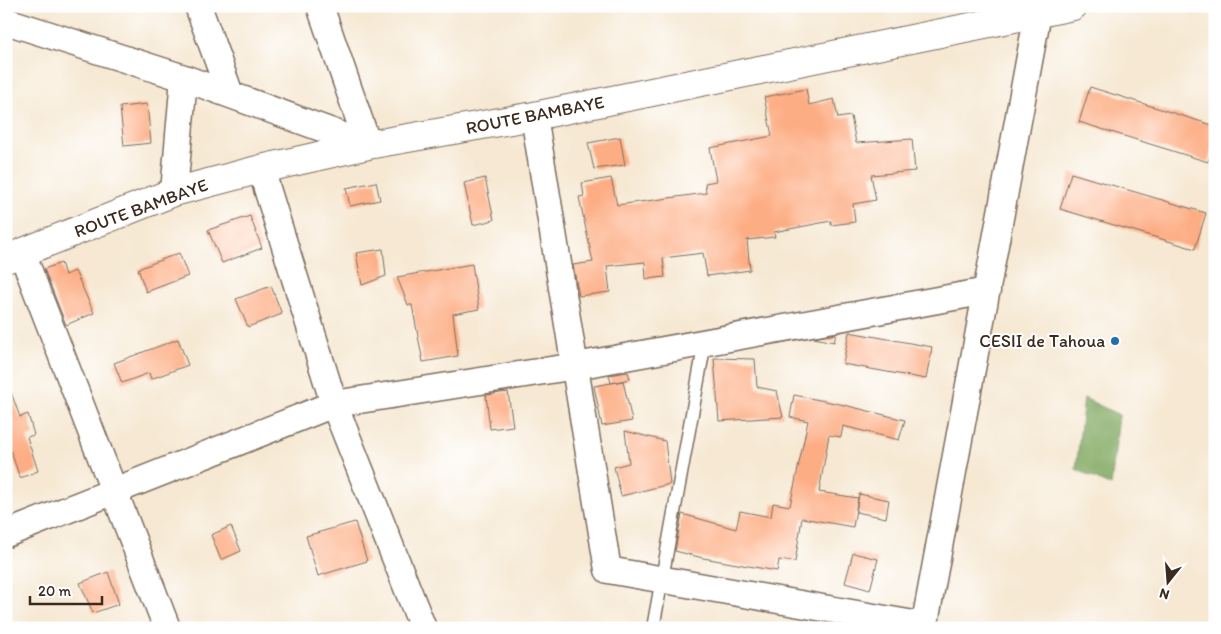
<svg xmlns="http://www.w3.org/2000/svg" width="1221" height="634" font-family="Itim,sans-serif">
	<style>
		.forest { fill: #80a860; stroke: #5e693f }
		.building { fill: #fdad84 }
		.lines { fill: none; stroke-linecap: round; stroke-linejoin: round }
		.lane-casing { stroke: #7c6c5d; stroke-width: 15 }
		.street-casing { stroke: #7c6c5d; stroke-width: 29 }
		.secondary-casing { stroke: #7c6c5d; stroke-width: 30 }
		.lane { stroke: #fff; stroke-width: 12 }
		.street { stroke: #fff; stroke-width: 26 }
		.secondary { stroke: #fff; stroke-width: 28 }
		.poi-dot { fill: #1f6fb2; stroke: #fff; stroke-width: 2 }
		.labels { text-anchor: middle; stroke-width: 4; stroke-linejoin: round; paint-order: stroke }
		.street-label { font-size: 18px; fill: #3b2a1e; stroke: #fff }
		.poi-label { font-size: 18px; fill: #3b2a1e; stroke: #fff; text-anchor: end }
	</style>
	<rect width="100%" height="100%" fill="#fff"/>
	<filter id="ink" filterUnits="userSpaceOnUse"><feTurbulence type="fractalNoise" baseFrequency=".02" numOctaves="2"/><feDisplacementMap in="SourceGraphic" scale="10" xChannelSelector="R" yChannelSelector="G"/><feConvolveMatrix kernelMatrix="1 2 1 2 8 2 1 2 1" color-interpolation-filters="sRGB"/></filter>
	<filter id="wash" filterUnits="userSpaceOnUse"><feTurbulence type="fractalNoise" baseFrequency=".0096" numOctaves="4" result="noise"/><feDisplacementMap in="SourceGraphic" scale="20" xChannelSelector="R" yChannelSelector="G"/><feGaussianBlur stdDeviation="1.12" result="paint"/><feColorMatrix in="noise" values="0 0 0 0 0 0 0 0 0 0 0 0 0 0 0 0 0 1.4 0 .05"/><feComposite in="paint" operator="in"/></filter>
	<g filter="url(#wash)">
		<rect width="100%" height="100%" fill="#f6e8d2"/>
		<path class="forest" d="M 1084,398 L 1119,415 L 1111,486 L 1076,469 Z"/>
		<g id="blocks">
			<path class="building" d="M 1090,87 L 1215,126 L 1215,140 L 1208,162 L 1079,122 Z
				M 806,89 L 809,105 L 834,99 L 838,118 L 851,116 L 856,143 L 912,139 L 915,171 L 871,175 L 876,200 L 853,204 L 855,222 L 831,225 L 831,221 L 774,232 L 775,237 L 747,240 L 750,270 L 707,276 L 703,253 L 663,258 L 665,277 L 646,279 L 645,262 L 607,266 L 610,292 L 579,296 L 573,265 L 593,262 L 579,197 L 584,196 L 582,183 L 611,178 L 617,205 L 706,193 L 705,183 L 716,181 L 710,148 L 772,136 L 764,97 Z
				M 147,104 L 151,143 L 124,146 L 120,107 Z
				M 620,137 L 625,165 L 594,169 L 588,143 Z
				M 1071,173 L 1206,213 L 1195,249 L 1060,209 Z
				M 485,178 L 494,220 L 473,225 L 464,183 Z
				M 376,182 L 380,200 L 350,206 L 346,188 Z
				M 250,216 L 262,248 L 222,263 L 208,230 Z
				M 383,249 L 386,276 L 362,285 L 356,253 Z
				M 179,253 L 188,276 L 146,292 L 138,269 Z
				M 61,263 L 65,275 L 75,271 L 94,313 L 66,325 L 44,269 Z
				M 472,264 L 479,309 L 453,314 L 458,356 L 423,362 L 412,305 L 408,305 L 397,277 Z
				M 271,286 L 282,314 L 248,327 L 236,299 Z
				M 849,332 L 932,347 L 926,379 L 843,364 Z
				M 836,334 L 834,342 L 814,338 Z
				M 178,339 L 188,365 L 151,379 L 149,373 L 122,383 L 114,363 Z
				M 714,358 L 755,359 L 757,387 L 777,391 L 783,417 L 719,421 Z
				M 628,372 L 630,379 L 611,383 L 609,375 Z
				M 623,381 L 632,421 L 602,426 L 594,386 Z
				M 9,387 L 20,417 L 28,414 L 34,435 L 27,437 L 38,471 L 20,478 L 8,443 L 6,444 L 6,388 Z
				M 508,392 L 513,426 L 490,429 L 486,395 Z
				M 794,395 L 840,404 L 905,420 L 899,440 L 843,426 L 841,437 L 829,435 L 819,492 L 858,498 L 853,527 L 802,518 L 795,562 L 779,560 L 777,571 L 703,558 L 675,551 L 682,514 L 736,529 L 740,511 L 771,517 L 773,503 L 790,506 L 808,421 L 790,417 Z
				M 625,431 L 665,441 L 670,484 L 621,496 L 614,467 L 629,463 Z
				M 859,494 L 889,500 L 886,518 L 856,512 Z
				M 355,522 L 367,561 L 318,576 L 306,536 Z
				M 231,526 L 241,551 L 221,560 L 211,535 Z
				M 853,553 L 878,559 L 870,590 L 845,583 Z
				M 108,572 L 119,604 L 93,613 L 80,583 Z"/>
		</g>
	</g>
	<g filter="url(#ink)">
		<use href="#blocks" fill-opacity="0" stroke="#7c6c5d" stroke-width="1"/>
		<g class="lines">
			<defs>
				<path id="lane" d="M 653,628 L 705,342"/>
				<path id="street" d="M 198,6 L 230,94
					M 320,6 L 368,145
					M 6,21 L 184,78 L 368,145
					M 534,116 L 608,570 L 925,626
					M 261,169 L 334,404 L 423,628
					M 174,192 L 184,78
					M 22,253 L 167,628
					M 6,534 L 334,404 L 576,366 L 987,291
					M 924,628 L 1038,13 L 1041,6"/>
				<path id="secondary" d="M 6,259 L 174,192 L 261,169 L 368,145 L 534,116 L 1073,6"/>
			</defs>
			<use href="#lane" class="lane-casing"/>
			<use href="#street" class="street-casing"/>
			<use href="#secondary" class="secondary-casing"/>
			<use href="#lane" class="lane"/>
			<use href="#street" class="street"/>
			<use href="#secondary" class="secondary"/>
		</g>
	</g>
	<circle class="poi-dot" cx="1115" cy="341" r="5"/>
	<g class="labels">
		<g class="street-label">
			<text transform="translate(535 115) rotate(-11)" y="6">ROUTE BAMBAYE</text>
			<text transform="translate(141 208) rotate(-20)" y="6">ROUTE BAMBAYE</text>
		</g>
		<g class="poi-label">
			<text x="1105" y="347">CESII de Tahoua</text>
		</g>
	</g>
	<rect width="1221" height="634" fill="none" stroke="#fff" stroke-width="25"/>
	<g transform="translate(1168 582) rotate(197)" stroke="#ffffff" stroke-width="4" paint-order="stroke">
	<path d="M0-4L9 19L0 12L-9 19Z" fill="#3b2a1e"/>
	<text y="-8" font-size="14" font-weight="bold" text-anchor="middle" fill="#3b2a1e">N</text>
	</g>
	<path d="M30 596v8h72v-8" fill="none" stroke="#3b2a1e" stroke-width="2.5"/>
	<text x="38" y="596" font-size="15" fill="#3b2a1e" stroke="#ffffff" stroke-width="4" paint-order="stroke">20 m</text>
</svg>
